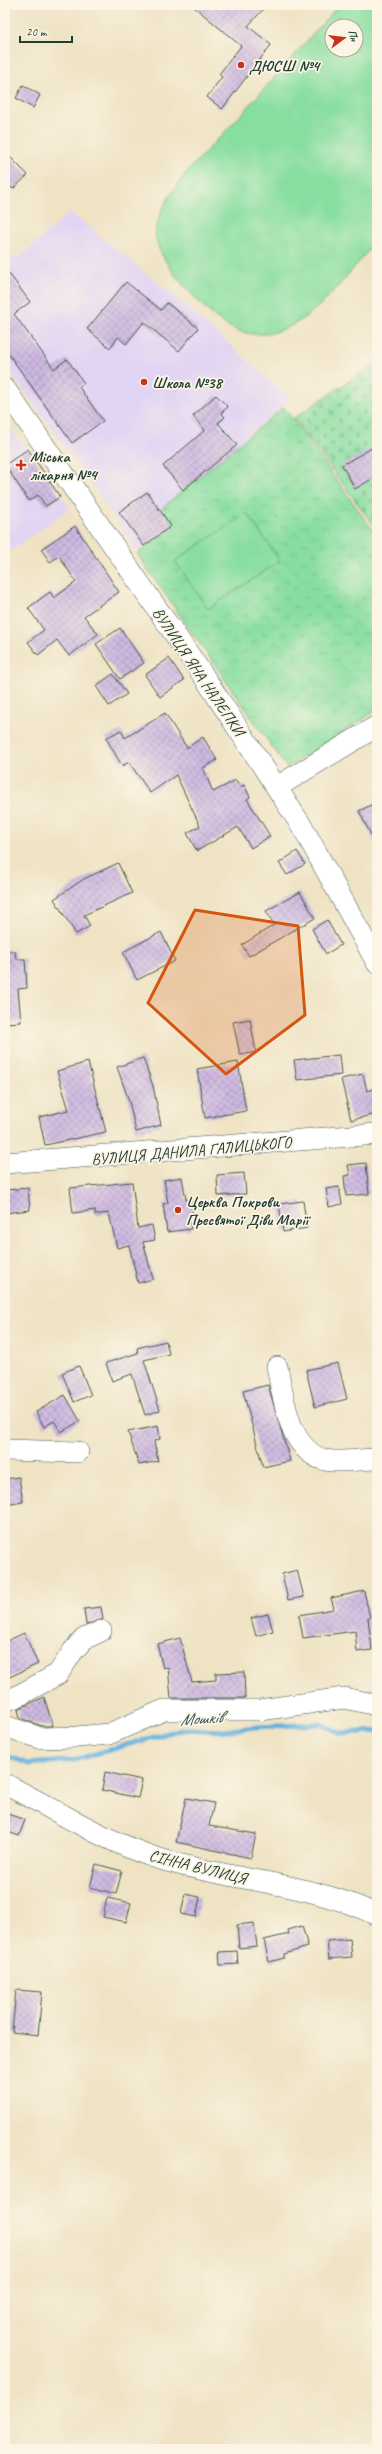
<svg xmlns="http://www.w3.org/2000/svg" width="382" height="2454" font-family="Caveat,sans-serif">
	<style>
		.built { fill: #e2d4f3 }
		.cemetery { fill: url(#cemetery-stones); stroke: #548e6a }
		.park { fill: url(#park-crowns); stroke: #548e6a }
		.pitch { fill: #88dea1; stroke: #548e6a; fill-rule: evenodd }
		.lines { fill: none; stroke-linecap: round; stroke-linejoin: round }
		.stream { stroke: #62b1dc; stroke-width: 5 }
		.building { fill: url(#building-cross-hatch) }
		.minor-casing { stroke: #3e564a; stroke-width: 22 }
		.minor { stroke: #fff; stroke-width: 21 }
		.marked { fill: #d45610; fill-opacity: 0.2; stroke: #d45610; stroke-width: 3; stroke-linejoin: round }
		.poi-dot { fill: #c8321e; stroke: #fcf5e5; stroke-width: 1.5 }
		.labels { text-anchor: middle; stroke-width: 3.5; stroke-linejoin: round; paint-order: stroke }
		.poi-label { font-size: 16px; font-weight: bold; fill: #1f3d34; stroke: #fcf5e5; text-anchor: start }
		.street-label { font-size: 16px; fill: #1f3d34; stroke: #fcf5e5 }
		.water-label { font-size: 17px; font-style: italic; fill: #305a5e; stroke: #fcf5e5 }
	</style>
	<defs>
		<pattern id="cemetery-stones" width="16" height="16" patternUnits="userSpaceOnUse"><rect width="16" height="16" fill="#88dea1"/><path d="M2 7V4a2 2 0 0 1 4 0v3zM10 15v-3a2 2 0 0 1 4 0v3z" fill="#75bf8b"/></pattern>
		<pattern id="park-crowns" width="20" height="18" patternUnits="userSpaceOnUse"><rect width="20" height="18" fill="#88dea1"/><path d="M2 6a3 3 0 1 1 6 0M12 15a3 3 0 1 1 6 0" fill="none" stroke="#75bf8b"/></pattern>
		<pattern id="building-cross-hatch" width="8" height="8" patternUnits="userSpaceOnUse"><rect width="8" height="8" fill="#cfb9e2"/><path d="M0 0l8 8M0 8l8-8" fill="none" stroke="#a798b8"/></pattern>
	</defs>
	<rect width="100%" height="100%" fill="#fcf5e5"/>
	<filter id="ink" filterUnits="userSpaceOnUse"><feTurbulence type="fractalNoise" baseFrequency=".025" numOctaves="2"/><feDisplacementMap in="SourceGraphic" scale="8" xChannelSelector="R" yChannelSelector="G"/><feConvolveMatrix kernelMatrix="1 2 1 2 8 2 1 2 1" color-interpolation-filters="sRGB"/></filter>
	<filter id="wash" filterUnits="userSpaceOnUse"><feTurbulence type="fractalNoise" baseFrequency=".012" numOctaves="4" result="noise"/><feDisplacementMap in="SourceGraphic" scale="16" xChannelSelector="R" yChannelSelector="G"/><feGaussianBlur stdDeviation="0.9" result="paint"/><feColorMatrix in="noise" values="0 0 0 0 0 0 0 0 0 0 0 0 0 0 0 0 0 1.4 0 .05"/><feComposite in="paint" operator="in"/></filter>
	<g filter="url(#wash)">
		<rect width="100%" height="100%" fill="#efe3c4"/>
		<path class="built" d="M 70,212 L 179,300 L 291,399 L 162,509 L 173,526 L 137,552 L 88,479 L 5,364 L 5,257 L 18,259 Z
			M 5,422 L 70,508 L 5,555 Z"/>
		<path class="cemetery" d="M 377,362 L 377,530 L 294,418 Z"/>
		<path class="park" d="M 284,407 L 377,536 L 377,710 L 287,768 L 137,554 L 174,527 L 162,508 Z"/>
		<path class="pitch" d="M 339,5 L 377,5 L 377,240 C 345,276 300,348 242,332 C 219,325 201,304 185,287 C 174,275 152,246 156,229 C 164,187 212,147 240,116 C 273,79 306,42 339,5 ZM 332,26 L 356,26 L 356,50 L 332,50 Z
			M 247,513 L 280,561 L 208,609 L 175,561 Z"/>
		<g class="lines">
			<path class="stream" d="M 5,1755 L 29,1764 L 74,1760 L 175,1731 L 189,1729 L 222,1731 L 255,1727 L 320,1724 L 341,1733 L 377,1731"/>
		</g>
		<g id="blocks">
			<path class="building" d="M 192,5 L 267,5 L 248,26 L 271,45 L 222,109 L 207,97 L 222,77 L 219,74 L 241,46 Z
				M 23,85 L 40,95 L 33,108 L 16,98 Z
				M 5,152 L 28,175 L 13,189 L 5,181 Z
				M 5,268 L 30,302 L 14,314 L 54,369 L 67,359 L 84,383 L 79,387 L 103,421 L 72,443 L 5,349 Z
				M 126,282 L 161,310 L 167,303 L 198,328 L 179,351 L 144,322 L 126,344 L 118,337 L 110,348 L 87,329 Z
				M 216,395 L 228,407 L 221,413 L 225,417 L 218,423 L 237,445 L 183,490 L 163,466 L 205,430 L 193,416 Z
				M 377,445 L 377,476 L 355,489 L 342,465 Z
				M 28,449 L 60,497 L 46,506 L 38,495 L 29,501 L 5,465 Z
				M 147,492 L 171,526 L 144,546 L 119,512 Z
				M 75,526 L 119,592 L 84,616 L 98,634 L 69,656 L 57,640 L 38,655 L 28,642 L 44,630 L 28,608 L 50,592 L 54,598 L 76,582 L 59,556 L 50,562 L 41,549 Z
				M 120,628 L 144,663 L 120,679 L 96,644 Z
				M 169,658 L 184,680 L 160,697 L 145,675 Z
				M 113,674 L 127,694 L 109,706 L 96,686 Z
				M 165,713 L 187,748 L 203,737 L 217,760 L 203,768 L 213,792 L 236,780 L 240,787 L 244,785 L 250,797 L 247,799 L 270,836 L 251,848 L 238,827 L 197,851 L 187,833 L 200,826 L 176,775 L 150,793 L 129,762 L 122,766 L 106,738 L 121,730 L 125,738 Z
				M 377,802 L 377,847 L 359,811 Z
				M 297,851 L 305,864 L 287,875 L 279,863 Z
				M 118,863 L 132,893 L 84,915 L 90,926 L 76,934 L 54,899 L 84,879 Z
				M 300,892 L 315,918 L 249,956 L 242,945 L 274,925 L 266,911 Z
				M 327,920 L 341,945 L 326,954 L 312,929 Z
				M 161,932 L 175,961 L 137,980 L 123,952 Z
				M 5,951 L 15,951 L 16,959 L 25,959 L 27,988 L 18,989 L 21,1022 L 5,1023 Z
				M 250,1019 L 256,1052 L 240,1055 L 233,1022 Z
				M 339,1055 L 341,1075 L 297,1080 L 294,1060 Z
				M 143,1058 L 153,1086 L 161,1125 L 136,1132 L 129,1101 L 117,1067 Z
				M 88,1062 L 106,1132 L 45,1145 L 39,1117 L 69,1110 L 57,1071 Z
				M 238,1062 L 246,1111 L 205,1118 L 197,1069 Z
				M 363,1074 L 367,1091 L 377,1088 L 377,1114 L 351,1120 L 341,1079 Z
				M 366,1163 L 369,1194 L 346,1196 L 344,1176 L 350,1175 L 348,1165 Z
				M 244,1173 L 246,1194 L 218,1196 L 217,1175 Z
				M 182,1177 L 186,1200 L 191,1199 L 193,1217 L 189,1218 L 191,1229 L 167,1232 L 163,1204 L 168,1203 L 164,1180 Z
				M 132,1182 L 138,1228 L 152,1225 L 155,1240 L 143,1242 L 153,1279 L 138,1283 L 129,1245 L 117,1248 L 109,1213 L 95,1215 L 95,1210 L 73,1213 L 70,1188 Z
				M 339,1187 L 342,1204 L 329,1207 L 326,1189 Z
				M 28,1188 L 30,1210 L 5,1213 L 5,1190 Z
				M 303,1201 L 307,1228 L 283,1232 L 279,1204 Z
				M 166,1341 L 169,1354 L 144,1360 L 160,1410 L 145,1415 L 132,1374 L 112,1381 L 106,1363 L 138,1353 L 137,1348 Z
				M 338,1363 L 347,1399 L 315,1407 L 306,1370 Z
				M 79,1366 L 91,1395 L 74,1402 L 62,1373 Z
				M 268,1385 L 290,1461 L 263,1467 L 243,1391 Z
				M 65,1395 L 80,1421 L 61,1432 L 54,1421 L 44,1427 L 36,1412 Z
				M 158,1426 L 160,1439 L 154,1441 L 158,1461 L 139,1465 L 128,1432 Z
				M 19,1477 L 23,1502 L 5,1505 L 5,1479 Z
				M 297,1570 L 304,1597 L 288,1600 L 282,1574 Z
				M 364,1591 L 370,1618 L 368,1618 L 372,1650 L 357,1652 L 355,1631 L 303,1638 L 299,1615 L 334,1609 L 331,1598 Z
				M 101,1607 L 103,1619 L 86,1625 L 84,1609 Z
				M 268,1614 L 273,1631 L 256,1636 L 251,1618 Z
				M 24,1633 L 38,1664 L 5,1679 L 5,1642 Z
				M 180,1638 L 192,1682 L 216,1680 L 216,1673 L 244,1672 L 245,1698 L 171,1698 L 168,1667 L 163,1668 L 157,1644 Z
				M 44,1697 L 53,1726 L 42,1726 L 20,1718 L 18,1709 Z
				M 105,1772 L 142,1780 L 138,1798 L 102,1790 Z
				M 186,1798 L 214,1803 L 209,1826 L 256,1834 L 251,1858 L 176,1842 Z
				M 5,1813 L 25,1820 L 19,1836 L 5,1831 Z
				M 96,1864 L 122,1871 L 116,1894 L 90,1887 Z
				M 185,1894 L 200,1897 L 196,1917 L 181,1914 Z
				M 107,1898 L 131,1903 L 126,1922 L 103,1917 Z
				M 254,1923 L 257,1946 L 239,1948 L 237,1925 Z
				M 302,1926 L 308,1947 L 284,1954 L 284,1958 L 269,1962 L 264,1940 L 289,1934 L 288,1930 Z
				M 350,1939 L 352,1957 L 329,1959 L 327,1941 Z
				M 237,1951 L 238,1964 L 220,1965 L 219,1952 Z
				M 16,1990 L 42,1992 L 38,2035 L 12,2032 Z"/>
		</g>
	</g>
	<g filter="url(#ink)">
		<use href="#blocks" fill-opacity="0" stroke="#3e564a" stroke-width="1"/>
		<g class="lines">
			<defs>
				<path id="minor" d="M 5,389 L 203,675 L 303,828 L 377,963
					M 277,787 L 377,726
					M 5,1163 L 377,1134
					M 277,1367 C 284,1398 288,1450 325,1460 C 338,1463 363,1459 377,1459
					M 5,1450 L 78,1452
					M 5,1700 L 14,1698 L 58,1674 L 73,1651 L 84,1639 L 101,1631
					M 8,1727 L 40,1738 L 77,1737 L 109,1734 L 164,1710 L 260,1710 L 344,1698 L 377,1705
					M 5,1784 C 52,1808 110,1844 160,1859 C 232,1881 309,1882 377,1915"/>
			</defs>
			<use href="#minor" class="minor-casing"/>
			<use href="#minor" class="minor"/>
		</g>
	</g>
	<path class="marked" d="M 195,910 L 298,926 L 305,1015 L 226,1074 L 148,1003 Z"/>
	<g class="poi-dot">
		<circle cx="241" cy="65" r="4"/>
		<circle cx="144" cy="382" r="4"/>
		<path d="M19 459h4v4h4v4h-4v4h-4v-4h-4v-4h4z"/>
		<circle cx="178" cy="1210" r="4"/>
	</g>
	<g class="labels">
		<g class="poi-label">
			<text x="249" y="71">ДЮСШ №4</text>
			<text x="152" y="388">Школа №38</text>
			<text x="30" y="462">Міська<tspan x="30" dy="18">лікарня №4</tspan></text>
			<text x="186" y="1207">Церква Покрови<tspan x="186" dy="18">Пресвятої Діви Марії</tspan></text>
		</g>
		<g class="street-label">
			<text transform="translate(199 671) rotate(56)" y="6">ВУЛИЦЯ ЯНА НАЛЕПКИ</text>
			<text transform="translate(191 1150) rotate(-5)" y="6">ВУЛИЦЯ ДАНИЛА ГАЛИЦЬКОГО</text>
			<text transform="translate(198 1866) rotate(14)" y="6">СІННА ВУЛИЦЯ</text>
		</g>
		<g class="water-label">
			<text transform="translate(201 1718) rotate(-4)" y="6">Мошків</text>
		</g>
	</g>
	<rect width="382" height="2454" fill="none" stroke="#fcf5e5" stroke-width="20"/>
	<g transform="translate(344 38) rotate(75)"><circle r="19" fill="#fcf5e5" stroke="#a4ab9e"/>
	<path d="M0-3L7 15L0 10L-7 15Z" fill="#c8321e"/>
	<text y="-6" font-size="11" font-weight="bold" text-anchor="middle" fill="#1f3d34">Пн</text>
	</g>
	<path d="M20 36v6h52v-6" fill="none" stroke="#1f3d34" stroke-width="2"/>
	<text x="26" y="36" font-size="12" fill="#1f3d34" stroke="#fcf5e5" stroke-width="3" paint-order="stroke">20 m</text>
</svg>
